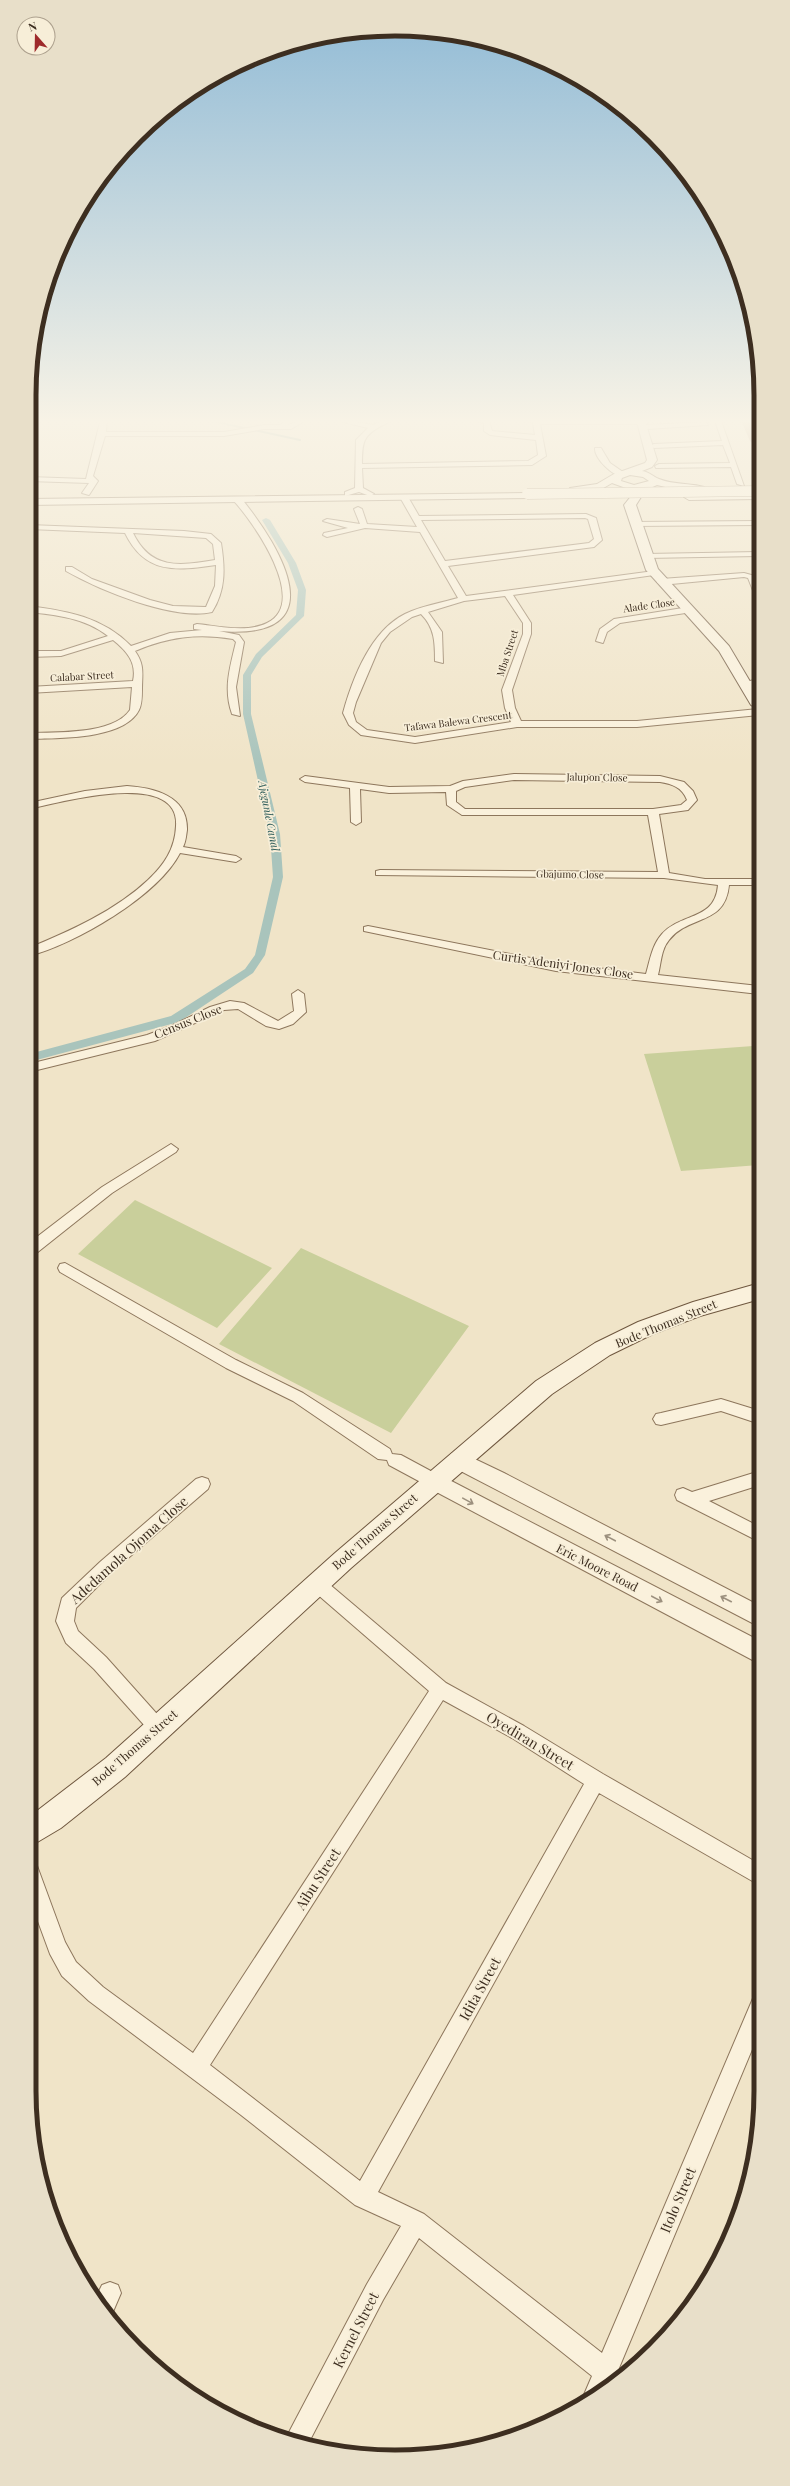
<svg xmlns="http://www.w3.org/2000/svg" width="790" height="2486" font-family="'Playfair Display',serif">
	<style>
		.green { fill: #c9cf9b }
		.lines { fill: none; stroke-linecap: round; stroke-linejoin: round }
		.stream { stroke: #6f938a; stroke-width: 2 }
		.canal { fill: #a9c4bc; fill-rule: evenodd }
		.minor-casing { stroke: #8d765c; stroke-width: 2 }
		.tertiary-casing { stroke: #8d765c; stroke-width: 2 }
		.secondary-casing { stroke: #6f573f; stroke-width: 2 }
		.minor { fill: #faf1dc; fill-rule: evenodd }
		.tertiary { fill: #faf1dc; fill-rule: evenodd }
		.secondary { fill: #faf1dc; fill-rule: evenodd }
		.tertiary-bridge-casing { stroke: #8d765c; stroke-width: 11; stroke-linecap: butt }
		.tertiary-bridge { stroke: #faf1dc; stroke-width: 10 }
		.wall { fill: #b2896c }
		.building { fill: #cf9f7d; stroke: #916f58 }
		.oneway { stroke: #9c907e }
		.labels { text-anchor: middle; stroke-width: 3.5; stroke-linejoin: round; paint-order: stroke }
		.far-street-label { font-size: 10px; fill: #3d2e20; stroke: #f7eed8 }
		.far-water-label { font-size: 11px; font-style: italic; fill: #2f5d5a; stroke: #f7eed8 }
		.street-label { font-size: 12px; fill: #3d2e20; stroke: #f7eed8 }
		.near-street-label { font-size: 14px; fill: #3d2e20; stroke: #f7eed8 }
		.rim { fill: none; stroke: #3d2e20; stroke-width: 5 }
	</style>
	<rect width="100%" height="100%" fill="#f0e4c8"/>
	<path class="green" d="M 753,1046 L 759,1061 L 759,1165 L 681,1171 L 644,1054 Z
		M 135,1200 L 272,1268 L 217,1328 L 78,1254 Z
		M 301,1248 L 469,1326 L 391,1433 L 219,1344 Z"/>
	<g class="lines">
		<path class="stream" d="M 198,418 L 300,440"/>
		<path class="canal" d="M 266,518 L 270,520 L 296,563 L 306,590 L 304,616 L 262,657 L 251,675 L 251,714 L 280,834 L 283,877 L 265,955 L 253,973 L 179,1022 L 29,1062 L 29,1054 L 171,1016 L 245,969 L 255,955 L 273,877 L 270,834 L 243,714 L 243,675 L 256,654 L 296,615 L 298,590 L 288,563 L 262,520 Z"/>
		<defs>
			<path id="minor" d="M 101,418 L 107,418 L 106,432 L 224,432 L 264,425 L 280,425 L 289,418 L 305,421 L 291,429 L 264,429 L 224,436 L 105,436 L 93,476 L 98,481 L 89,495 L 82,493 L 89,483 L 29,481 L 29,477 L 86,479 ZM 293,421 L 295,422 L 288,425 Z
				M 334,418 L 373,425 L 388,418 L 397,418 C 394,421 388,422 383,425 C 363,435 362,442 362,464 L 528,461 L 538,455 L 536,440 L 490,435 L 484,431 L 484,423 L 470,420 L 441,420 L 438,418 L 477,418 L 489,421 L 492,431 L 535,435 L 533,423 L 527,420 L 526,418 L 537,420 L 646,420 L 649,422 L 646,424 L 540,424 L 546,456 L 532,465 L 362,468 L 363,488 L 374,494 L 370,496 L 359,492 L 345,496 L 345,492 L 355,488 L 356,440 L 368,428 L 335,420 Z
				M 714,418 L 720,418 L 744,486 L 737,484 L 731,467 L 656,468 L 655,466 L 659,464 L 730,463 L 723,445 L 654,448 L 650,446 L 654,444 L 722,441 Z
				M 33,422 L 39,423 L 29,432 L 29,426 Z
				M 706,422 L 708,425 L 647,429 L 643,427 L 647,425 Z
				M 595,448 L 601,448 L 610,463 L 623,472 L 623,476 C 613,477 594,458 595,448 Z
				M 234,497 L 240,497 C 283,549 336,641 219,631 L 239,635 L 244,642 L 236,687 L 240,716 L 232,714 C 223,689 230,667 236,642 L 233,639 C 197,633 168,637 135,651 C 145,665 142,674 142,689 C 142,696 142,704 139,710 C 124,740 57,738 29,739 L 29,733 C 56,732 113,735 130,710 L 132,687 L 29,693 L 29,687 L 133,681 C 137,663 127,651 113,640 L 61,656 L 29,657 L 29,651 L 61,651 L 108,636 C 85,618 57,615 29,612 L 29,606 C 67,611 103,617 131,646 L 170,633 L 202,630 L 194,629 L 194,625 L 197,624 C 218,626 247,633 267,623 C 310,602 253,522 234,501 Z
				M 405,497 L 408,497 L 419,516 L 586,514 L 596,518 L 602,540 L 594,547 L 448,566 L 466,596 L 654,571 L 658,573 L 654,575 L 513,595 L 531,623 L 531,634 L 512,690 L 515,708 L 521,721 L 637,721 L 758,709 L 759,715 L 637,727 L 517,727 L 415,743 L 361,735 L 349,725 L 343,713 C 353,677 371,631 405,614 C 421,606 441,603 458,598 L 420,532 L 365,528 L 327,537 L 323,535 L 324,533 L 348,528 L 323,521 L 327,519 L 360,524 L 354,509 L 358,507 L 362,509 L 367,524 L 417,527 L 401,499 ZM 585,518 L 588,519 L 594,539 L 589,543 L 445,561 L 421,520 ZM 505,596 L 523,623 L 523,634 L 502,690 L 505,708 L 511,722 L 415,737 L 367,730 L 356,722 L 353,713 L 356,702 L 381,643 L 390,632 L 412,617 L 421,614 C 435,628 435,643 435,661 L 443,663 L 442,632 L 428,612 L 464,601 Z
				M 758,521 L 758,525 L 635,526 L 631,524 L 635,522 Z
				M 29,525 L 184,531 L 211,534 L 221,543 C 225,568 226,590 212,612 C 174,621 99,590 66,571 L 66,567 L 72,567 L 92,579 L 150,600 L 173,606 L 206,607 L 215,586 L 216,565 C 175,571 145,574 125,533 L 29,529 ZM 133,533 L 206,538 L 213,544 L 215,560 C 179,566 151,570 133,533 Z
				M 758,552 L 758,556 L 646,558 L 642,556 L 646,554 Z
				M 744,573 L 755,576 L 758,583 L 758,595 L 754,593 L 748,578 L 744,577 L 661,585 L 657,582 L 661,579 Z
				M 689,607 L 693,610 L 692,612 L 620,623 L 607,632 L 603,643 L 596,641 L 600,629 L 614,619 Z
				M 758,679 L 758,685 L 747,686 L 742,683 Z
				M 514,774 L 660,776 L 684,782 L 693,791 L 697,800 L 688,810 L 659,814 L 669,873 L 705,879 L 759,879 L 759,885 L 729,885 C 725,926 690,914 669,940 C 661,949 661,964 658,975 L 759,986 L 759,994 L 556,971 L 364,931 L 364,927 L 368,926 L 556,963 L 646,974 C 650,960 652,945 662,934 C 682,912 715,921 718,885 L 664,878 L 376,875 L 376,871 L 380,870 L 658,872 L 648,815 L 462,815 L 447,805 L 446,792 L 389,793 L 360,789 L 361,822 L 356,825 L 351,822 L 350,788 L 305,782 L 300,779 L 305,776 L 389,787 L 450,786 L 463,781 ZM 514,780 L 660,782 C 672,784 682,787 687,800 L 681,805 L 653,809 L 465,809 L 456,802 L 456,791 L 465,787 Z
				M 127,786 C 155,788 188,796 187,830 C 186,836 186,841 183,847 L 236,856 L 241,859 L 236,862 L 180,853 C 158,896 75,944 29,956 L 29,948 C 70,931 115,911 148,880 C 164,865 175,849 176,826 C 180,768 58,803 29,809 L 29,803 L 85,791 Z
				M 298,990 L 304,994 L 306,1012 L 293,1024 L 279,1029 L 266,1026 L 238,1009 L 224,1010 L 155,1041 L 29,1072 L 29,1064 L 147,1035 L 171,1026 L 210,1007 L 230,1001 L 244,1003 L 278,1021 L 294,1011 L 292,994 Z
				M 171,1144 L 178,1149 L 176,1152 L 112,1193 L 34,1255 L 29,1256 L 29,1243 L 102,1187 Z
				M 65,1263 L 236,1360 L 303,1393 L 390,1449 L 392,1454 L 401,1455 L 440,1476 L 442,1481 L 440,1486 L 434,1488 L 428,1486 L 389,1465 L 387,1460 L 378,1459 L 293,1401 L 226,1368 L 60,1272 L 58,1268 L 60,1264 Z
				M 721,1399 L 760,1411 L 760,1424 L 721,1411 L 661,1425 L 656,1424 L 653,1419 L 656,1414 L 661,1413 Z
				M 760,1471 L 760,1485 L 709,1501 L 760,1527 L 760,1542 L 677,1500 L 675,1495 L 677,1490 L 683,1488 L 692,1492 Z
				M 202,1477 L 208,1479 L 210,1484 L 208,1489 L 112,1572 L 76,1608 L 74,1621 L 78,1631 L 106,1657 L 165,1723 L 168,1729 L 165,1735 L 159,1738 L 153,1735 L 94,1669 L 66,1643 L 56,1621 L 62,1598 L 100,1562 L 196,1479 Z
				M 316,1575 L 322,1578 L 446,1683 L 524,1726 L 603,1774 L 761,1865 L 761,1886 L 599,1793 L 378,2192 L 424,2214 L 602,2353 L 754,1996 L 761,1993 L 761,2028 L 614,2380 L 599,2395 L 585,2401 L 583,2397 L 592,2376 L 419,2238 L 383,2300 L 309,2442 L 287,2436 L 367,2284 L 401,2226 L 355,2205 L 241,2115 L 89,2001 L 62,1976 L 50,1954 L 29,1897 L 29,1860 L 36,1863 L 65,1942 L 76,1962 L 103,1987 L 193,2053 L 429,1691 L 310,1588 L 308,1583 L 310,1578 ZM 443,1700 L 512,1738 L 584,1784 L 360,2181 L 210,2065 Z
				M 110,2282 L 118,2285 L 121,2293 L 112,2314 L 109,2315 L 97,2295 L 102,2285 Z"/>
			<path id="tertiary" d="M 636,418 L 644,418 L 657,460 L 652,467 L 642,471 C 650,472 653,477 659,479 C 674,485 690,483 704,487 L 704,491 L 682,491 L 657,485 L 648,489 L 634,491 L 612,483 L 600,490 L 570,492 L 570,488 L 597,484 L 614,474 L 645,463 L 647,460 ZM 630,475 L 643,477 L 649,481 L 634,485 L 621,481 L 622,478 Z
				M 527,493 L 530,494 L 530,498 L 29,505 L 29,499 Z
				M 758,493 L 758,499 L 689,500 L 684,497 L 689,494 Z
				M 458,1451 L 504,1473 L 760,1606 L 760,1627 L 451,1466 L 448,1460 L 451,1454 Z
				M 434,1472 L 760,1641 L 760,1664 L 427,1487 L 424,1481 L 427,1475 Z"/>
			<path id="secondary" d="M 636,494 L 641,497 L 636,505 L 658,569 L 729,646 L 758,695 L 758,709 L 751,705 L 719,651 L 646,570 L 624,505 L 632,495 Z
				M 760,1283 L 760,1299 L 700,1316 L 653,1334 L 610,1355 L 552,1394 L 351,1568 L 125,1777 L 61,1828 L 29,1847 L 29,1817 L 106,1758 L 335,1553 L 536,1381 L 595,1343 L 638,1322 L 693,1302 Z"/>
		</defs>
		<use href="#minor" class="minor-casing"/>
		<use href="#tertiary" class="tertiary-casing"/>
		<use href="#secondary" class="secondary-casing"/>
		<use href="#minor" class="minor"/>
		<use href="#tertiary" class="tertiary"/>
		<use href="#secondary" class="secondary"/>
		<defs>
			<path id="tertiary-bridge" d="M 527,494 L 758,491"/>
		</defs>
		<use href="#tertiary-bridge" class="tertiary-bridge-casing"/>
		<use href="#tertiary-bridge" class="tertiary-bridge"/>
	</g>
	<path class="wall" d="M 740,418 L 758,418 L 758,448 L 750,441 Z"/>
	<path class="building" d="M 746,418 L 758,418 L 758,437 L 752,432 Z"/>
	<defs><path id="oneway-shaft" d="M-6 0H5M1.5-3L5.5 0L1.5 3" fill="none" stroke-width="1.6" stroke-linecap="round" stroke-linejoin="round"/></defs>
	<g class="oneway">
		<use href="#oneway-shaft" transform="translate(468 1501) rotate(29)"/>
		<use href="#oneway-shaft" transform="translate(610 1538) rotate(-152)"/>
		<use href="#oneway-shaft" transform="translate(657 1599) rotate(28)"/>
		<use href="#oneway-shaft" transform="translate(726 1599) rotate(-153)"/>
	</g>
	<linearGradient id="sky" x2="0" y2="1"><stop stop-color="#8fbad6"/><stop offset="0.55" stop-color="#f8f3e6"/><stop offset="1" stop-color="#f8f3e6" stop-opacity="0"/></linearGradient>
	<rect width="790" height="766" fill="url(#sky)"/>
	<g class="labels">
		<g class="far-street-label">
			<text transform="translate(649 605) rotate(-8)" y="4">Alade Close</text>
			<text transform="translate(507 653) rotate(-72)" y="4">Mba Street</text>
			<text transform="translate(82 676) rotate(-3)" y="4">Calabar Street</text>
			<text transform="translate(458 721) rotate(-7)" y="4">Tafawa Balewa Crescent</text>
			<text transform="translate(597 777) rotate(1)" y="4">Jalupon Close</text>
			<text transform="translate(570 874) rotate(1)" y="4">Gbajumo Close</text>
		</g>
		<g class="far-water-label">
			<text transform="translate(269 816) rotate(79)" y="4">Ajegunle Canal</text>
		</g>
		<g class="street-label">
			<text transform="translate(563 965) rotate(8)" y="4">Curtis Adeniyi Jones Close</text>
			<text transform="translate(188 1022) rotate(-22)" y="4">Census Close</text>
			<text transform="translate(666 1324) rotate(-22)" y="4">Bode Thomas Street</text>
			<text transform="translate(375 1532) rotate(-41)" y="4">Bode Thomas Street</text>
			<text transform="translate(597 1568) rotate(27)" y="4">Eric Moore Road</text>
			<text transform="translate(135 1748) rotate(-41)" y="4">Bode Thomas Street</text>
		</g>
		<g class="near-street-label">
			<text transform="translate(129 1550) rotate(-42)" y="5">Adedamola Ojoma Close</text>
			<text transform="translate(530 1741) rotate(31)" y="5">Oyediran Street</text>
			<text transform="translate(318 1879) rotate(-57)" y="5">Aibu Street</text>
			<text transform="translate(480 1989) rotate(-61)" y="5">Idita Street</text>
			<text transform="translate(678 2200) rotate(-67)" y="5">Itolo Street</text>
			<text transform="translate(356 2330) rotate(-63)" y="5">Kernel Street</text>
		</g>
	</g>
	<path d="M0 0H790V2486H0ZM395 36H395A359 359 0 0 1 754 395V2091A359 359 0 0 1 395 2450H395A359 359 0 0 1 36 2091V395A359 359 0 0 1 395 36Z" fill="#e8dfc9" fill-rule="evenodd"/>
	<path class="rim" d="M395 36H395A359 359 0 0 1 754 395V2091A359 359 0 0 1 395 2450H395A359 359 0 0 1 36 2091V395A359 359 0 0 1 395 36Z"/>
	<g transform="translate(36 36) rotate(340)"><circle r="19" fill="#f7eed8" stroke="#ada18e"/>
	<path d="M0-3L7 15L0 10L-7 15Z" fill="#9e2a2b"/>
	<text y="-6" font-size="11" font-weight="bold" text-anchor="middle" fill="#3d2e20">N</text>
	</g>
</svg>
